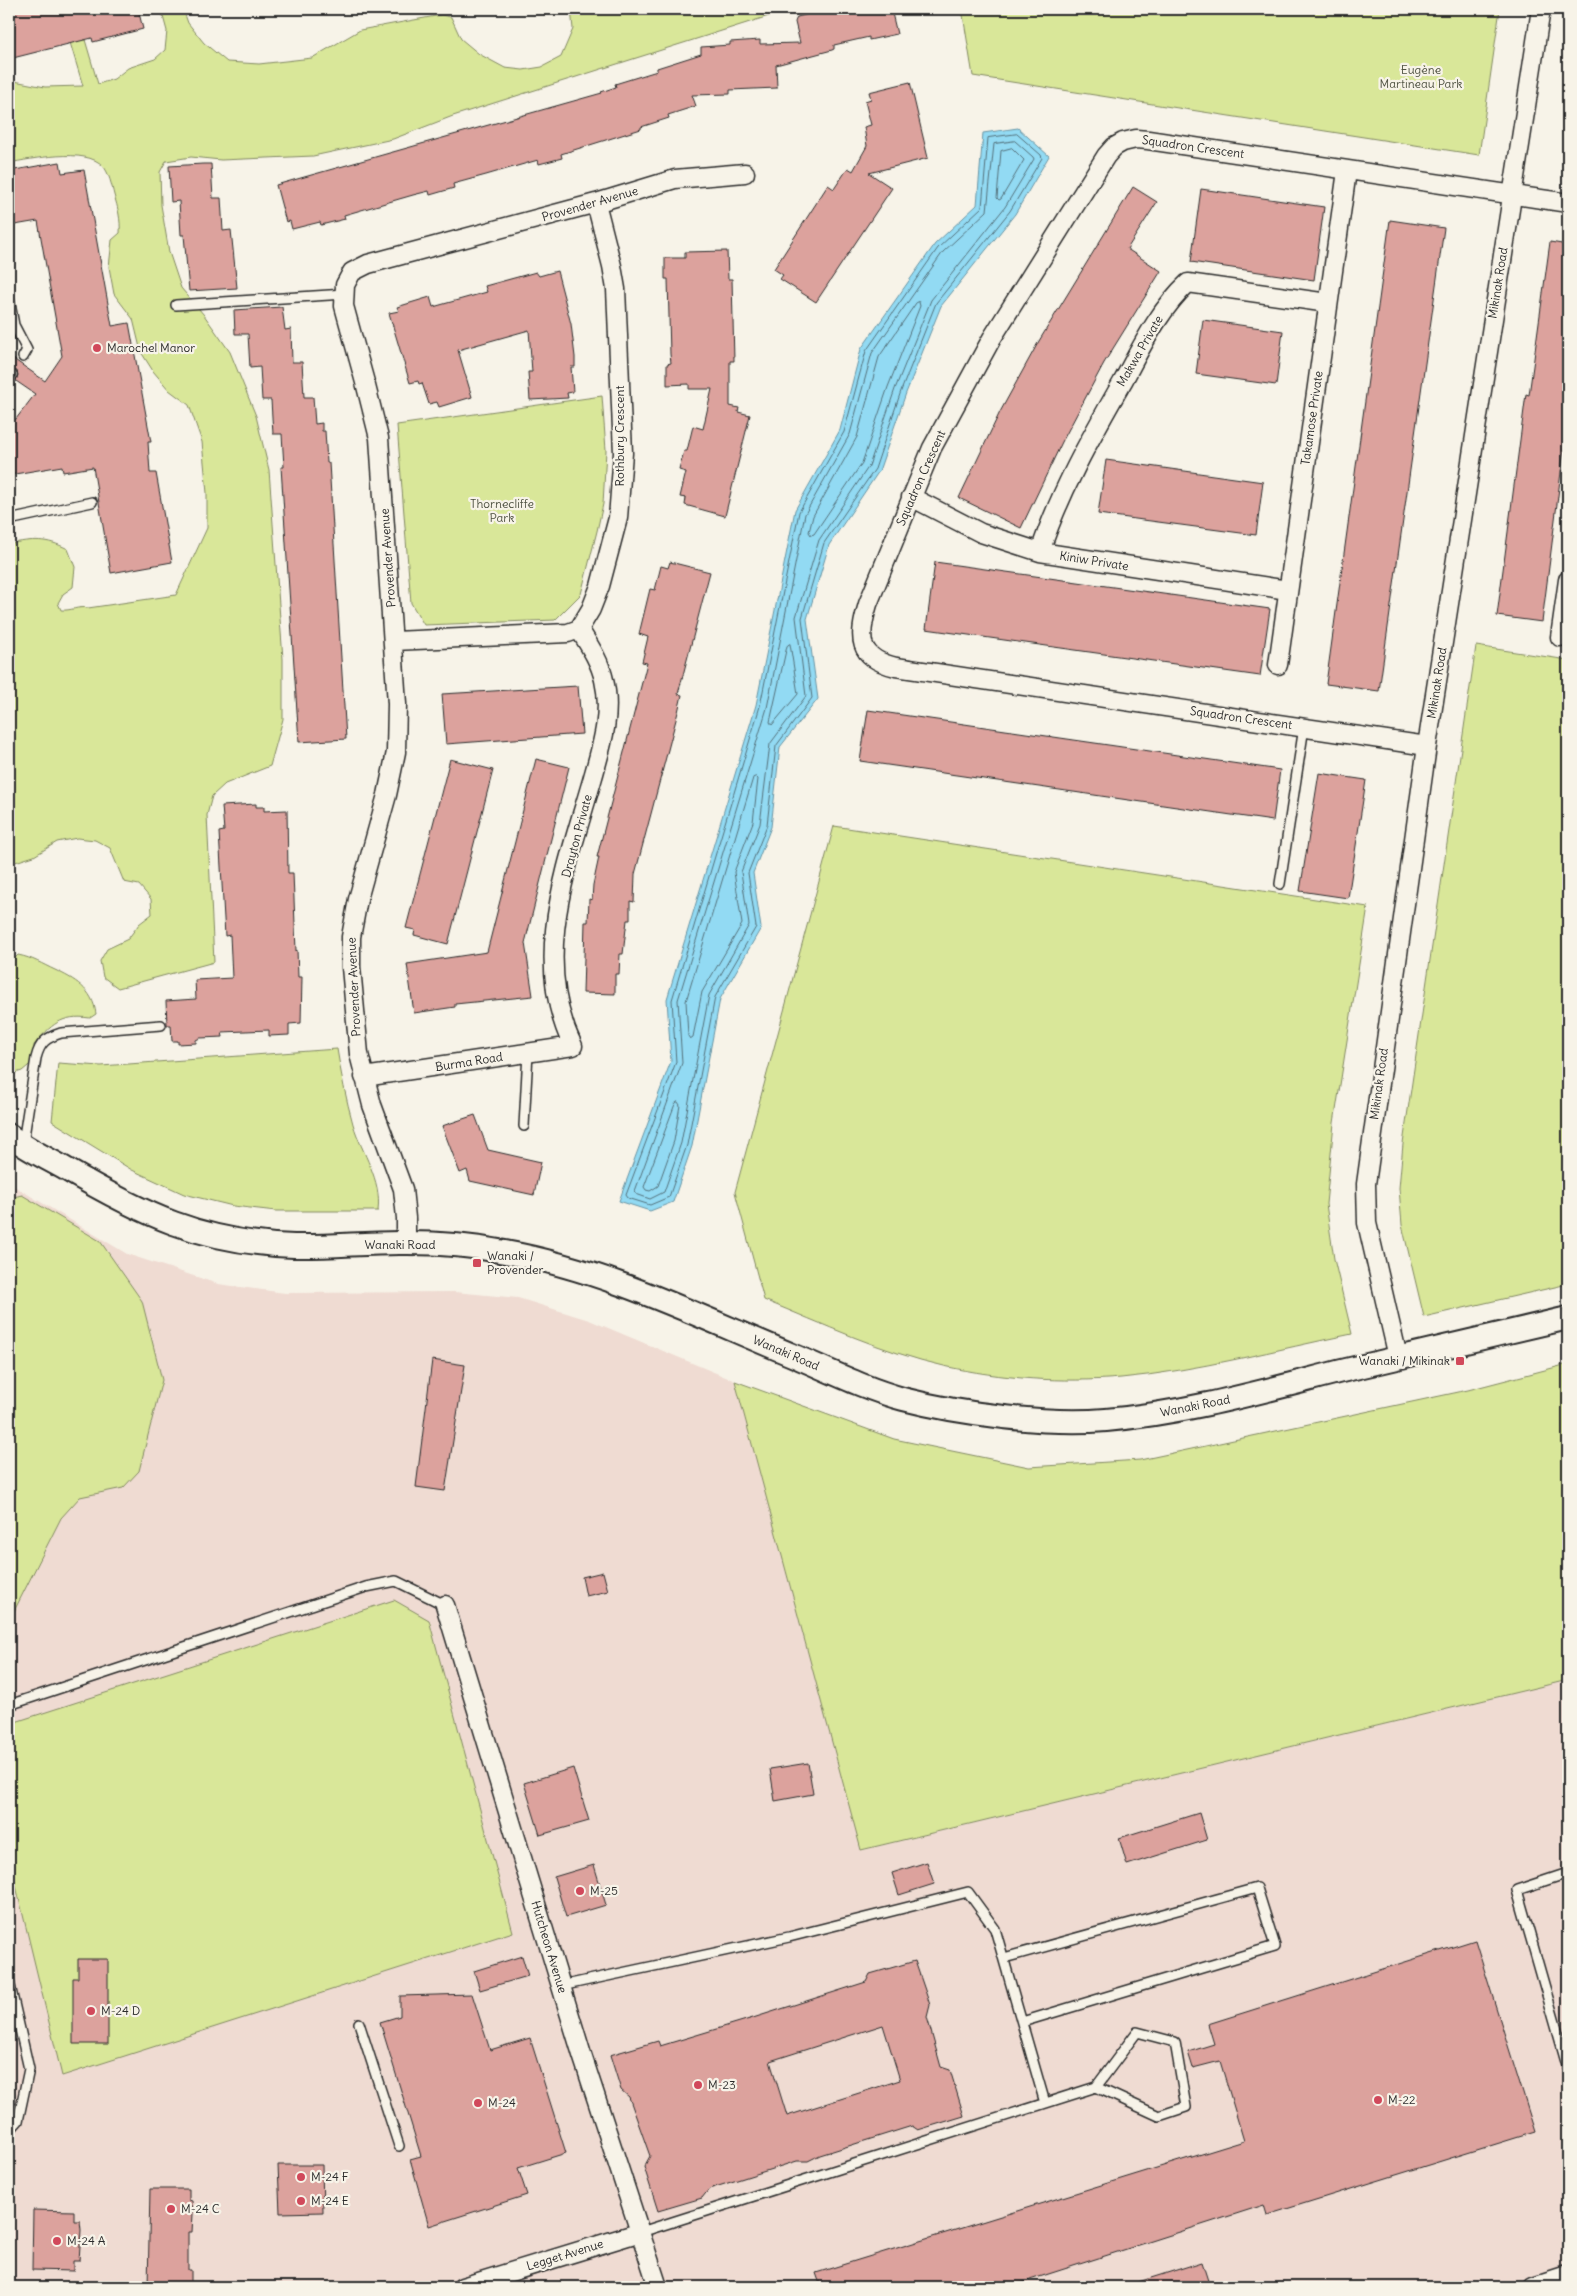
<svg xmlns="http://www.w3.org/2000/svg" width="1577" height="2296" font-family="Delius,sans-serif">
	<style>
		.built { fill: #efdbd2 }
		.green { fill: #d9e799; stroke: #828962 }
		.water { fill: #92daf3; stroke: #6994a3 }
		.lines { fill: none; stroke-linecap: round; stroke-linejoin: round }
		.shore { stroke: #54717b; stroke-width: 1 }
		.building { fill: #dca29d; stroke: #2b2b2b; fill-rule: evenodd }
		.service-casing { stroke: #2b2b2b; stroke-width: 12 }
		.minor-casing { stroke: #2b2b2b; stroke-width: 21 }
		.tertiary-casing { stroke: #2b2b2b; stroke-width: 26 }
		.service { stroke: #f7f3e8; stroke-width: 9 }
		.minor { stroke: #f7f3e8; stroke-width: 18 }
		.tertiary { stroke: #f7f3e8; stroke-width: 22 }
		.poi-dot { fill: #d1495b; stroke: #f7f3e8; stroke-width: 2 }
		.labels { text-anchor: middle; stroke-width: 4.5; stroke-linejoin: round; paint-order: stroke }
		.park-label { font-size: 12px; fill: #4e5141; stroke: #f7f3e8 }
		.street-label { font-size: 12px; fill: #2b2b2b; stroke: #f7f3e8 }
		.poi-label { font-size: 12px; fill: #2b2b2b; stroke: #f7f3e8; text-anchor: start }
	</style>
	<rect width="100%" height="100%" fill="#f7f3e8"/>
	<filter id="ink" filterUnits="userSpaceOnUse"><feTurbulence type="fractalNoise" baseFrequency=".02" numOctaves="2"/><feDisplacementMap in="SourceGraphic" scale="10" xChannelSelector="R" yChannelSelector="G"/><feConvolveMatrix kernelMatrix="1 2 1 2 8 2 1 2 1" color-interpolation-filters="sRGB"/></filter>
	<g filter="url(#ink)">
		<path class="built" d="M 9,1183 L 127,1254 L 218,1284 L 285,1293 L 455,1292 L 518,1298 L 589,1320 L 735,1381 L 862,1850 L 1568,1680 L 1568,2287 L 9,2287 Z"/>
		<path class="green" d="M 60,9 L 76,9 L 98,84 L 114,79 L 128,68 L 155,59 L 165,50 L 167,31 L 161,9 L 183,9 L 188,23 L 204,43 L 227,62 L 259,64 L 312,58 L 360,30 L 441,15 L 451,17 L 461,39 L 479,54 L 505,68 L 523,70 L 542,67 L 561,57 L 573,29 L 571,9 L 791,9 L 453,116 L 393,139 L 313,156 L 221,160 L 191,157 L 166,161 L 160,172 L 161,205 L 169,252 L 181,288 L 204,315 L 230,352 L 256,416 L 269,470 L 283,659 L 283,719 L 270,766 L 225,784 L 212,796 L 207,815 L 214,962 L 118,988 L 103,977 L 100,961 L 107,949 L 128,939 L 139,924 L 152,914 L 151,899 L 139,885 L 124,882 L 110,848 L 95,840 L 77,838 L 57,842 L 34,856 L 9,864 L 9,544 C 33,539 46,538 68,549 L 75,567 L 73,587 L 63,594 L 58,603 L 61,610 C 71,611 78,606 88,608 L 176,595 L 207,528 L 207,493 L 202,442 L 189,405 L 169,390 L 153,371 L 141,352 L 133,319 L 114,294 L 109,267 L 112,240 L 120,233 C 121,220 118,208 114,195 C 112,187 109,172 103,166 C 86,147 31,159 9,163 L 9,80 L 45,87 L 83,86 Z
			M 962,9 L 1500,9 L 1479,155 L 973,76 Z
			M 602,396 L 606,450 L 603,504 L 597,531 L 581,594 L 555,620 L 424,625 L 411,603 L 397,425 Z
			M 1476,646 L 1568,660 L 1568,1284 L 1424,1317 L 1402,1225 L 1399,1188 L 1403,1144 Z
			M 834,826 L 1368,907 L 1334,1123 L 1326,1204 L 1334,1259 L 1352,1334 C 1278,1349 1197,1371 1121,1378 C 1063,1383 1001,1379 944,1366 C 882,1352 823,1324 764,1300 L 735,1192 Z
			M 18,955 C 33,958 42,964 55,970 C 74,979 93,989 96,1014 L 90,1018 C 61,1014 51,1025 34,1045 L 34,1061 L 22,1071 L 9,1075 L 9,964 Z
			M 337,1049 C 341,1074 346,1099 353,1124 C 362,1154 382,1179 378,1211 L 276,1211 L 233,1206 L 184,1194 L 132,1170 L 52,1121 L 58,1063 L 101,1066 Z
			M 22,1195 L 100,1241 L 142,1301 L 162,1380 L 139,1471 L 123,1488 L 80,1497 L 61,1518 L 9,1621 L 9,1198 Z
			M 1568,1364 L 1568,1680 L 861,1850 L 735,1381 L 894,1439 L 1029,1467 L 1140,1460 L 1468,1390 Z
			M 394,1600 L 429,1620 L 513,1932 L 62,2076 L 9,1857 L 9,1724 Z"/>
		<path class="water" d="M 1018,128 L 1049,156 L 1015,214 L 941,306 L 906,393 L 879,471 L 829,545 L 807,619 L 818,699 L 780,747 L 771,827 L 753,873 L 761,928 L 720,999 L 692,1146 L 673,1202 L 650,1211 L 619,1201 L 671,1061 L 667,999 L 756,705 L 795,510 L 840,430 L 861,349 L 935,244 L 977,205 L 983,133 Z"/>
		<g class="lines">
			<path class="shore" d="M 1017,134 L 1041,155 L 1042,158 L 1010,211 L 936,303 L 901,391 L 875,469 L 824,543 L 802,618 L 812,698 L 776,746 L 767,825 L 748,873 L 756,927 L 715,997 L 687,1145 L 669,1197 L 650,1205 L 628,1198 L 626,1195 L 676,1062 L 672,1000 L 760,706 L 799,512 L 844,432 L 866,351 L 938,248 L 982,207 L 988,138 Z
				M 1015,141 L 1033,157 L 1034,159 L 1005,207 L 931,300 L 895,389 L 869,466 L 819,540 L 796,617 L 806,696 L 770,744 L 760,824 L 741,872 L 749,925 L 709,995 L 681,1143 L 664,1192 L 650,1199 L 636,1194 L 635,1191 L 682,1063 L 678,1000 L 767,708 L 805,514 L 850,434 L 872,353 L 943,252 L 987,211 L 994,144 Z
				M 1012,148 L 1024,160 L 1001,199 L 999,200 L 997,198 L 1001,151 Z
				M 919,302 L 920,306 L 888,387 L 862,463 L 814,534 L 811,535 L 809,532 L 813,516 L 857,437 L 879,357 L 916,303 Z
				M 790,644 L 798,694 L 772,725 L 770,722 L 787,646 Z
				M 756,777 L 758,779 L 753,822 L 734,872 L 742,924 L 702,992 L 693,1037 L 690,1039 L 688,1036 L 686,1001 L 753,778 Z
				M 678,1102 L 680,1105 L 674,1141 L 658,1186 L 650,1191 L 646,1190 L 644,1187 L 675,1104 Z"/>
		</g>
		<path class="building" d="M 9,9 L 138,9 L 143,29 L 93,42 L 92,38 L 9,59 Z
			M 829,9 L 891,9 L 897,34 L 869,40 L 869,37 L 834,45 L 834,49 L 832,50 L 776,65 L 777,88 L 730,90 L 730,94 L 692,95 L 696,106 L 668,115 L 669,118 L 641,127 L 641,129 L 561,154 L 562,158 L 539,164 L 538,160 L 486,175 L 453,184 L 454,188 L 430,195 L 429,191 L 413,195 L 344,215 L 345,219 L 321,225 L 320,222 L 292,229 L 290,221 L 286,222 L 276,185 L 602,93 L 601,92 L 616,87 L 615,84 L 657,71 L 657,68 L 701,54 L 701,47 L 730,45 L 730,42 L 760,40 L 760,44 L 800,43 L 795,22 L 797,17 Z
			M 910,82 L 928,158 L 869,173 L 892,188 L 816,302 L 780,279 L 783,275 L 774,269 L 828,185 L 834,189 L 848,168 L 853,171 L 867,146 L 864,127 L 871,125 L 865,101 L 871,99 L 869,92 Z
			M 60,162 L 62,173 L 84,170 L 112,326 L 129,323 L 151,442 L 148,442 L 150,473 L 156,473 L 172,562 L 111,573 L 93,467 L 63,472 L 62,466 L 9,475 L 9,420 L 16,419 L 35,394 L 16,381 L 18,375 L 17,371 L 9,370 L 9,356 L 45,381 L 62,356 L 38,221 L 9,226 L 9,171 Z
			M 203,164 L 211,164 L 213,198 L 221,198 L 223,231 L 231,230 L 237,288 L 189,291 L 184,235 L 181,235 L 179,201 L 171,202 L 169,166 Z
			M 1133,187 L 1157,202 L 1127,249 L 1161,271 L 1104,363 L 1062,442 L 1021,528 L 959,498 L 1000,412 L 1039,341 Z
			M 1201,189 L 1324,207 L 1314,280 L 1191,262 Z
			M 1390,220 L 1444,228 L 1379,691 L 1326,684 Z
			M 1550,242 L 1568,245 L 1568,417 L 1542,622 L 1497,616 L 1526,394 L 1529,395 Z
			M 727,251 L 728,279 L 732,279 L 734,361 L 730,361 L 730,406 L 739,408 L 738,412 L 750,415 L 725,516 L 685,505 L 686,498 L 680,497 L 686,472 L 679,470 L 684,451 L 687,451 L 693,426 L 703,429 L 712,389 L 689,389 L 689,384 L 667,385 L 667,364 L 671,363 L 670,354 L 668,279 L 665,279 L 665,258 L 685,258 L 685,252 Z
			M 557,271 L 571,324 L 575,357 L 575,367 L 571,367 L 573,392 L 567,393 L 568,398 L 530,400 L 528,372 L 532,372 L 529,330 L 458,350 L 472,397 L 439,407 L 437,402 L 429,404 L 422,383 L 419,384 L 418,381 L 410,383 L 389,313 L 399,311 L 397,307 L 430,297 L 433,307 L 487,292 L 485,286 L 536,272 L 539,276 Z
			M 282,307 L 285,330 L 291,329 L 292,362 L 302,362 L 304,397 L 313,397 L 315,424 L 322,423 L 322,431 L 325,431 L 327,463 L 329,463 L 346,739 L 299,742 L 281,467 L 284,467 L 282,434 L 273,434 L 271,400 L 262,400 L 260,367 L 250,368 L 248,334 L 235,334 L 234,310 Z
			M 1203,320 L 1283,331 L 1276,385 L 1196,374 Z
			M 1106,460 L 1263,482 L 1256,535 L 1098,514 Z
			M 670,562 L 710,572 L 678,694 L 682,695 L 678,712 L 635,874 L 634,902 L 630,901 L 630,920 L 627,920 L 623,954 L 620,954 L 619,974 L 615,974 L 615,994 L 583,993 L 585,922 L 588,922 L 589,899 L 592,900 L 593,885 L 599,857 L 597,857 L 647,663 L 642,662 L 648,637 L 639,634 L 650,589 L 655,590 L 661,566 L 668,568 Z
			M 935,562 L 1270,609 L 1260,676 L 926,629 Z
			M 578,686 L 582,734 L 446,744 L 442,694 Z
			M 868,710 L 1280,770 L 1273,821 L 860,761 Z
			M 450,759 L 493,770 L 448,944 L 414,935 L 415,930 L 406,928 Z
			M 536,759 L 569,767 L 525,943 L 533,996 L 455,1004 L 455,1007 L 414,1013 L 407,964 L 487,952 Z
			M 1319,773 L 1366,780 L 1348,898 L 1300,891 Z
			M 256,804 L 256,807 L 264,807 L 264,811 L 287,810 L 288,873 L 293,873 L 296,951 L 297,950 L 298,977 L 302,977 L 301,1023 L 289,1024 L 289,1035 L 269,1036 L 269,1030 L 222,1032 L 223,1037 L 200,1038 L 196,1040 L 196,1043 L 178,1044 L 178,1041 L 172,1041 L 171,1025 L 167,1025 L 166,1001 L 196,999 L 195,980 L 232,978 L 230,935 L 225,936 L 219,832 L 224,831 L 222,806 Z
			M 475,1115 L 488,1150 L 541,1162 L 534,1195 L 470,1181 L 467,1170 L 460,1173 L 442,1126 Z
			M 432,1360 L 465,1365 L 445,1491 L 416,1487 Z
			M 603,1572 L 608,1591 L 586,1596 L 582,1577 Z
			M 808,1763 L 813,1794 L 775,1801 L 770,1769 Z
			M 573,1768 L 589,1821 L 540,1835 L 524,1783 Z
			M 1199,1813 L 1207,1840 L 1127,1865 L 1119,1838 Z
			M 927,1862 L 934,1884 L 899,1895 L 892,1873 Z
			M 594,1865 L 606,1905 L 566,1917 L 554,1877 Z
			M 1475,1940 L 1535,2132 L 1267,2215 L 1264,2205 L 1008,2287 L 821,2287 L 816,2273 L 1244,2141 L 1220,2061 L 1193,2068 L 1188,2052 L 1214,2044 L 1208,2024 Z
			M 522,1956 L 528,1976 L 480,1990 L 474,1971 Z
			M 78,1959 L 108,1959 L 108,2044 L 73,2044 L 73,1978 L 78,1978 Z
			M 915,1961 L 930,2005 L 927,2017 L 941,2067 L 950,2070 L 964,2116 L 918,2130 L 912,2126 L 820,2155 L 808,2161 L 797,2161 L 709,2189 L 702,2198 L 658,2211 L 644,2167 L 650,2156 L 629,2097 L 621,2090 L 610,2055 L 658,2041 L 660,2046 L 753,2018 L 866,1982 L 870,1974 ZM 883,2025 L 900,2080 L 787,2116 L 770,2061 Z
			M 472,1994 L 490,2050 L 530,2038 L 566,2153 L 518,2168 L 527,2195 L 429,2226 L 410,2159 L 421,2156 L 380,2022 L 400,2016 L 400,1996 Z
			M 278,2165 L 322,2165 L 323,2212 L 280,2213 Z
			M 150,2189 L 189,2189 L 189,2200 L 192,2201 L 193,2214 L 192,2232 L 188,2232 L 188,2270 L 191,2270 L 191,2287 L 148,2287 Z
			M 33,2210 L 74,2211 L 74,2221 L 80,2221 L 81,2230 L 79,2261 L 73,2261 L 73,2271 L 32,2270 Z
			M 1202,2262 L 1210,2287 L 1136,2287 L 1135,2283 Z"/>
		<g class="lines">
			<defs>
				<path id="service" d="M 9,298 L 14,325
					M 176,305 L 345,294
					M 9,326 L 14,325 L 27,350 L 23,357
					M 9,381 L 12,375
					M 9,520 L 92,502
					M 1280,884 L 1304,727
					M 524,1126 L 528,1053
					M 23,1143 L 36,1058 C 40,1042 46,1038 61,1033 L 161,1025
					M 9,1705 L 366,1587 L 396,1581 L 445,1605
					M 1568,1873 L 1517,1890 L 1568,2068
					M 1004,1958 L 1257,1888 L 1275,1946 L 1022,2022
					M 9,1981 L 29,2069 L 18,2121 L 9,2131
					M 561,1986 L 789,1937 L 968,1892 L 995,1929 L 1045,2103
					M 359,2023 L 399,2146
					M 641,2232 L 1096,2087 L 1137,2032 L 1175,2042 L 1186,2107 L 1159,2116 L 1096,2087"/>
				<path id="minor" d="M 911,497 L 981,533 L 1040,552 L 1288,590
					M 1040,552 C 1060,491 1091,437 1123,381 C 1142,346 1159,310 1188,283 L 1328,303
					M 1560,637 L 1568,580
					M 394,641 L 568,633 L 579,629 L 591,609 L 600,586 L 618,518 L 623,453 L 616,289 L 612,266 L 596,203
					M 1278,665 L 1347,171
					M 1427,746 L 896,667 C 857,658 858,638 868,604 L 932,448 L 992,338 L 1106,156 L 1114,147 L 1123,142 L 1136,139 L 1148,140 L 1568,203
					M 364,1077 L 573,1046 C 530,958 568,865 593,777 C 602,745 612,713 604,680 C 600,661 589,645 579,629
					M 406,1243 L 406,1218 L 403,1189 L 372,1105 L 359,1054 L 351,967 L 351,937 L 358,899 L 387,795 L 396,752 L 397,704 L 379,438 L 366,386 L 344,306 L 345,285 L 352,272 L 368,264 L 596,203 L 675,179 L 745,173
					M 1398,1357 L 1367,1223 L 1366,1184 L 1427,746 L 1541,9
					M 445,1605 L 582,2055 L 658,2287
					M 462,2287 L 641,2232
					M 1534,2287 L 1568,2276"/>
				<path id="tertiary" d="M 9,1135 C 26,1149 45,1157 64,1168 C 142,1214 202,1243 294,1246 C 332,1247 370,1242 408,1243 C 440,1243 474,1246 505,1252 C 607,1270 702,1318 797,1357 C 832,1372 866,1389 903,1399 C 961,1414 1047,1425 1106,1420 C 1187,1413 1266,1390 1346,1370 C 1420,1352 1494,1335 1568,1318"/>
			</defs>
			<use href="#service" class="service-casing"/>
			<use href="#minor" class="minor-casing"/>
			<use href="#tertiary" class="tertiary-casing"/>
			<use href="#service" class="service"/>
			<use href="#minor" class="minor"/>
			<use href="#tertiary" class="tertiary"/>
		</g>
	</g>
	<g class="poi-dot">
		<circle cx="97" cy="348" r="5"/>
		<rect x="472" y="1258" width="10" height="10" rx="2.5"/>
		<rect x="1455" y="1356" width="10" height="10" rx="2.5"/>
		<circle cx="580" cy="1891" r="5"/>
		<circle cx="91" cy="2011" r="5"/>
		<circle cx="698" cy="2085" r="5"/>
		<circle cx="1378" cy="2100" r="5"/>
		<circle cx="478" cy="2103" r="5"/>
		<circle cx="301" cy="2177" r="5"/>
		<circle cx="301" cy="2201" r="5"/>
		<circle cx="171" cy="2209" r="5"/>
		<circle cx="57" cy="2241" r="5"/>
	</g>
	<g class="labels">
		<g class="park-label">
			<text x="1421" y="74">Eugène<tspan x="1421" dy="14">Martineau Park</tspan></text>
			<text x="502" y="508">Thornecliffe<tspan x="502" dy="14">Park</tspan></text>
		</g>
		<g class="street-label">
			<text transform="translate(1193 147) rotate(8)" y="4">Squadron Crescent</text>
			<text transform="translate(590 204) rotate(-16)" y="4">Provender Avenue</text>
			<text transform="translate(1498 283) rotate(-81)" y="4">Mikinak Road</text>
			<text transform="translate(1140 351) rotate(-60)" y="4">Makwa Private</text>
			<text transform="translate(1312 418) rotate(-82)" y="4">Takamose Private</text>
			<text transform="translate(620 436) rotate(-90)" y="4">Rothbury Crescent</text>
			<text transform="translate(921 478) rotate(-66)" y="4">Squadron Crescent</text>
			<text transform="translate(388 558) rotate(-94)" y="4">Provender Avenue</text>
			<text transform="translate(1094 561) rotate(9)" y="4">Kiniw Private</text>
			<text transform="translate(1437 683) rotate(-81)" y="4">Mikinak Road</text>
			<text transform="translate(1241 718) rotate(8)" y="4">Squadron Crescent</text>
			<text transform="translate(577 836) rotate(-75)" y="4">Drayton Private</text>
			<text transform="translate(354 987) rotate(-93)" y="4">Provender Avenue</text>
			<text transform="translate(469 1062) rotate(-9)" y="4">Burma Road</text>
			<text transform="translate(1379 1084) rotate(-82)" y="4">Mikinak Road</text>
			<text x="400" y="1249">Wanaki Road</text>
			<text transform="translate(786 1353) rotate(23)" y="4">Wanaki Road</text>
			<text transform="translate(1195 1406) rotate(-11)" y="4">Wanaki Road</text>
			<text transform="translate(549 1947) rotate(73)" y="4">Hutcheon Avenue</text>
			<text transform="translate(565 2255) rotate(-17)" y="4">Legget Avenue</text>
		</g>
		<g class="poi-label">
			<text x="107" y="352">Marochel Manor</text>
			<text x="487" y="1260">Wanaki /<tspan x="487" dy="14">Provender</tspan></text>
			<text x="1450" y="1365" text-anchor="end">Wanaki / Mikinak</text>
			<text x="590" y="1895">M-25</text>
			<text x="101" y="2015">M-24 D</text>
			<text x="708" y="2089">M-23</text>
			<text x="1388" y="2104">M-22</text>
			<text x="488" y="2107">M-24</text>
			<text x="311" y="2181">M-24 F</text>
			<text x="311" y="2205">M-24 E</text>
			<text x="181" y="2213">M-24 C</text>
			<text x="67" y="2245">M-24 A</text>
		</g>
	</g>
	<rect width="1577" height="2296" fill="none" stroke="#f7f3e8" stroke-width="30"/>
	<rect x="15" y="15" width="1547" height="2266" fill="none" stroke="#2b2b2b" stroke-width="2" filter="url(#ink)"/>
</svg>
